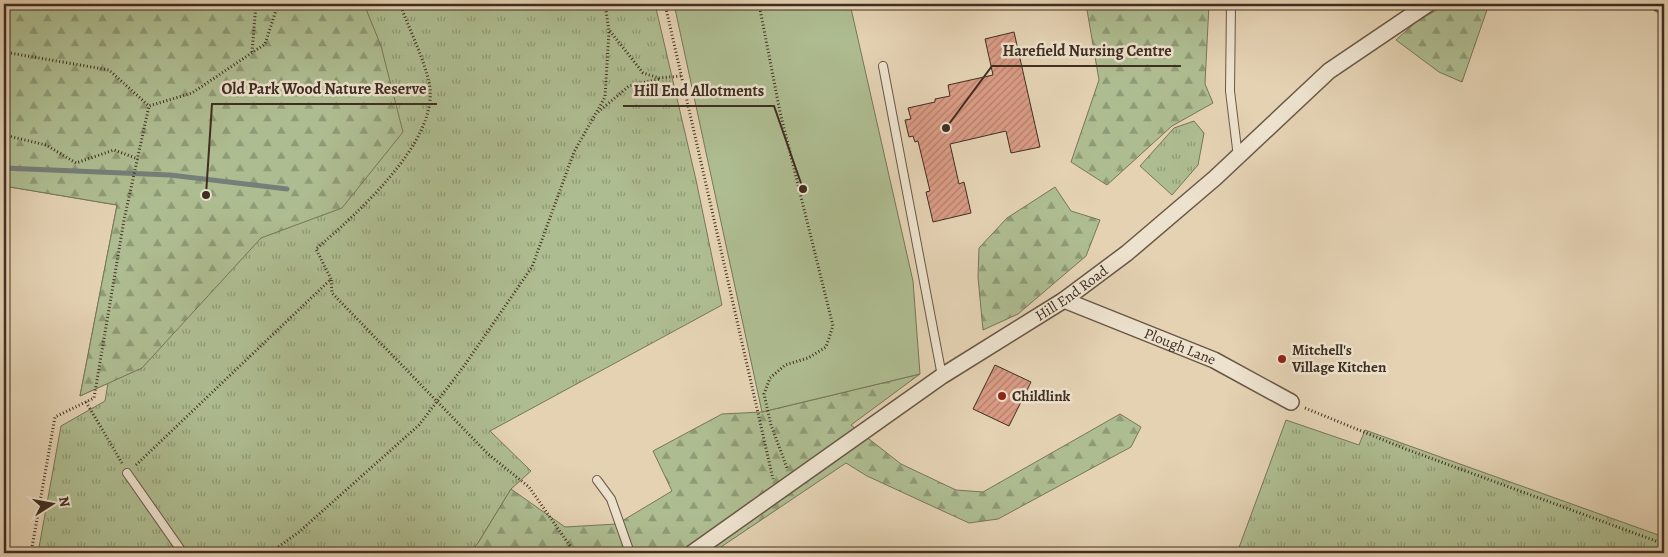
<svg xmlns="http://www.w3.org/2000/svg" width="1668" height="557" font-family="Alegreya,serif">
	<style>
		.grass { fill: url(#grass-tufts); stroke: #777659 }
		.forest { fill: url(#forest-firs); stroke: #777659 }
		.garden { fill: #aebd91; stroke: #777659 }
		.lines { fill: none; stroke-linecap: round; stroke-linejoin: round }
		.stream { stroke: #757f7a; stroke-width: 5 }
		.building { fill: url(#building-hatch); stroke: #402e21 }
		.service-casing { stroke: #695746; stroke-width: 10 }
		.minor-casing { stroke: #695746; stroke-width: 18 }
		.path { stroke: #402e21; stroke-width: 3; stroke-dasharray: 1 2.5; stroke-linecap: butt }
		.service { stroke: #ede2ce; stroke-width: 8 }
		.minor { stroke: #ede2ce; stroke-width: 15 }
		.poi-dot { fill: #8f2418; stroke: #ede2ce; stroke-width: 2 }
		.labels { text-anchor: middle; stroke-width: 5; stroke-linejoin: round; paint-order: stroke }
		.street-label { font-size: 15px; fill: #402e21; stroke: #ede2ce }
		.poi-label { font-size: 15px; font-weight: bold; fill: #402e21; stroke: #ede2ce; text-anchor: start }
		.leader { fill: none; stroke: #402e21; stroke-width: 2 }
		.callout-dot { fill: #402e21; stroke: #ede2ce; stroke-width: 2 }
		.callout-label { font-size: 16px; text-anchor: middle; font-weight: bold; fill: #402e21; stroke: #ede2ce; stroke-width: 5; stroke-linejoin: round; paint-order: stroke }
	</style>
	<defs>
		<pattern id="grass-tufts" width="24" height="20" patternUnits="userSpaceOnUse" patternTransform="scale(1.25)"><rect width="24" height="20" fill="#aebd91"/><path d="M3 7l-1-3M5 7V3M7 7l1-3M15 17l-1-3M17 17v-4M19 17l1-3" fill="none" stroke="#8f9a76"/></pattern>
		<pattern id="forest-firs" width="22" height="20" patternUnits="userSpaceOnUse" patternTransform="scale(1.25)"><rect width="22" height="20" fill="#aebd91"/><path d="M5 1l3.5 6h-7zM16 11l3.5 6h-7z" fill="#8f9a76"/></pattern>
		<pattern id="building-hatch" width="6" height="6" patternUnits="userSpaceOnUse" patternTransform="scale(1.25)"><rect width="6" height="6" fill="#da9b85"/><path d="M-1 1l2-2M0 6l6-6M5 7l2-2" fill="none" stroke="#b27f6c"/></pattern>
	</defs>
	<rect width="100%" height="100%" fill="#e4d2b3"/>
	<filter id="stains"><feTurbulence type="fractalNoise" baseFrequency=".004" numOctaves="4"/><feColorMatrix values="0 0 0 0 .2 0 0 0 0 .09 0 0 0 0 .02 0 0 0 .5 -.17"/></filter>
	<radialGradient id="worn" r=".72"><stop offset=".6" stop-color="#630" stop-opacity="0"/><stop offset="1" stop-color="#630" stop-opacity=".3"/></radialGradient>
	<path class="grass" d="M 4,4 L 655,4 L 696,180 L 722,305 L 490,431 L 531,471 L 511,489 L 478,543 L 469,553 L 38,553 L 61,426 L 105,401 L 108,383 L 80,396 L 117,205 L 4,186 Z
		M 1194,121 L 1204,133 L 1198,165 L 1172,195 L 1140,166 L 1174,128 Z
		M 1286,420 L 1359,445 L 1365,430 L 1664,537 L 1664,553 L 1237,553 Z"/>
	<path class="forest" d="M 4,4 L 364,4 L 381,46 L 403,132 L 342,208 L 261,238 L 142,368 L 80,396 L 117,205 L 4,186 Z
		M 1086,4 L 1209,4 L 1205,84 L 1213,103 L 1172,126 L 1107,185 L 1071,162 L 1099,80 Z
		M 1447,4 L 1489,4 L 1462,82 L 1439,72 L 1396,40 L 1416,22 Z
		M 1055,187 L 1071,211 L 1100,220 L 1086,256 L 1018,314 L 983,330 L 978,277 L 979,248 L 1007,218 Z
		M 920,374 L 851,425 L 901,464 L 956,490 L 983,492 L 1120,414 L 1141,427 L 1131,447 L 998,519 L 969,523 L 867,476 L 846,463 L 712,553 L 469,553 L 478,543 L 511,489 L 565,527 L 617,524 L 672,491 L 653,451 L 722,414 L 762,412 Z"/>
	<path class="garden" d="M 674,4 L 850,4 L 913,281 L 920,374 L 762,412 Z"/>
	<g class="lines">
		<path class="stream" d="M 4,168 L 170,175 L 287,189"/>
	</g>
	<path class="building" d="M 1014,32 L 1040,147 L 1011,153 L 1006,131 L 950,144 L 959,184 L 964,182 L 971,213 L 933,222 L 926,192 L 930,191 L 918,141 L 915,142 L 913,136 L 909,137 L 905,120 L 911,119 L 908,108 L 935,102 L 935,99 L 950,96 L 948,85 L 993,75 L 985,39 Z
		M 995,365 L 1031,382 L 1009,426 L 973,409 Z"/>
	<g class="lines">
		<defs>
			<path id="service" d="M 1231,4 L 1230,91 L 1238,157
				M 883,66 L 942,376
				M 127,473 L 183,553
				M 597,480 L 611,499 L 630,553"/>
			<g id="minor">
				<path d="M 1660,4 L 1664,5"/>
				<path id="s1" d="M 1064,300 L 1214,360 L 1291,402"/>
				<path id="s2" d="M 692,553 L 942,376 L 1064,300 L 1127,253 L 1215,178 L 1329,71 L 1428,4"/>
			</g>
		</defs>
		<use href="#service" class="service-casing"/>
		<use href="#minor" class="minor-casing"/>
		<path class="path" d="M 665,4 L 773,479
			M 759,4 L 780,112 L 833,326 L 826,347 L 808,358 L 785,365 L 770,378 L 764,394 L 771,425 L 787,468
			M 610,31 L 643,73 L 659,78 L 681,76
			M 4,52 L 109,70 L 149,106 L 192,93 L 265,44 L 278,4
			M 252,52 L 256,4 L 277,8
			M 598,112 L 629,86 L 659,79
			M 4,135 L 46,145 L 76,163 L 114,150 L 138,159
			M 331,280 L 332,293 L 488,454 L 529,487 L 575,553
			M 86,402 L 122,463
			M 1305,408 L 1403,448 L 1664,544
			M 136,465 L 331,279 L 316,249 C 354,216 442,140 429,82 C 423,56 409,29 400,4
			M 31,553 L 55,417 L 94,398 L 124,220 L 149,106
			M 270,553 L 299,532 L 419,425 L 464,366 L 532,267 L 574,152 L 605,97 L 609,31 L 605,4"/>
		<use href="#service" class="service"/>
		<use href="#minor" class="minor"/>
	</g>
	<g class="poi-dot">
		<circle cx="1282" cy="359" r="5"/>
		<circle cx="1002" cy="396" r="5"/>
	</g>
	<g class="labels">
		<g class="street-label">
			<text dy="5" stroke="none"><textPath href="#s2" startOffset="460">Hill End Road</textPath></text>
			<text dy="5" stroke="none"><textPath href="#s1" startOffset="125">Plough Lane</textPath></text>
		</g>
		<g class="poi-label">
			<text x="1292" y="355">Mitchell's<tspan x="1292" dy="17">Village Kitchen</tspan></text>
			<text x="1012" y="401">Childlink</text>
		</g>
	</g>
	<path class="leader" d="M946 128L992 66H1181M206 195L212 104H437M803 189L774 106H623"/>
	<g class="callout-dot">
		<circle cx="946" cy="128" r="5"/>
		<circle cx="206" cy="195" r="5"/>
		<circle cx="803" cy="189" r="5"/>
	</g>
	<g class="callout-label">
		<text x="1087" y="56">Harefield Nursing Centre</text>
		<text x="324" y="94">Old Park Wood Nature Reserve</text>
		<text x="699" y="96">Hill End Allotments</text>
	</g>
	<rect width="1668" height="557" fill="none" stroke="#e4d2b3" stroke-width="20"/>
	<rect x="5" y="5" width="1658" height="547" fill="none" stroke="#402e21" stroke-width="2.5"/>
	<rect x="10" y="10" width="1648" height="537" fill="none" stroke="#402e21"/>
	<g transform="translate(52 504) rotate(79)" stroke="#ede2ce" stroke-width="4" paint-order="stroke">
	<path d="M0-4L9 19L0 12L-9 19Z" fill="#402e21"/>
	<text y="-8" font-size="14" font-weight="bold" text-anchor="middle" fill="#402e21">N</text>
	</g>
	<rect width="100%" height="100%" filter="url(#stains)"/>
	<rect width="100%" height="100%" fill="url(#worn)"/>
</svg>
